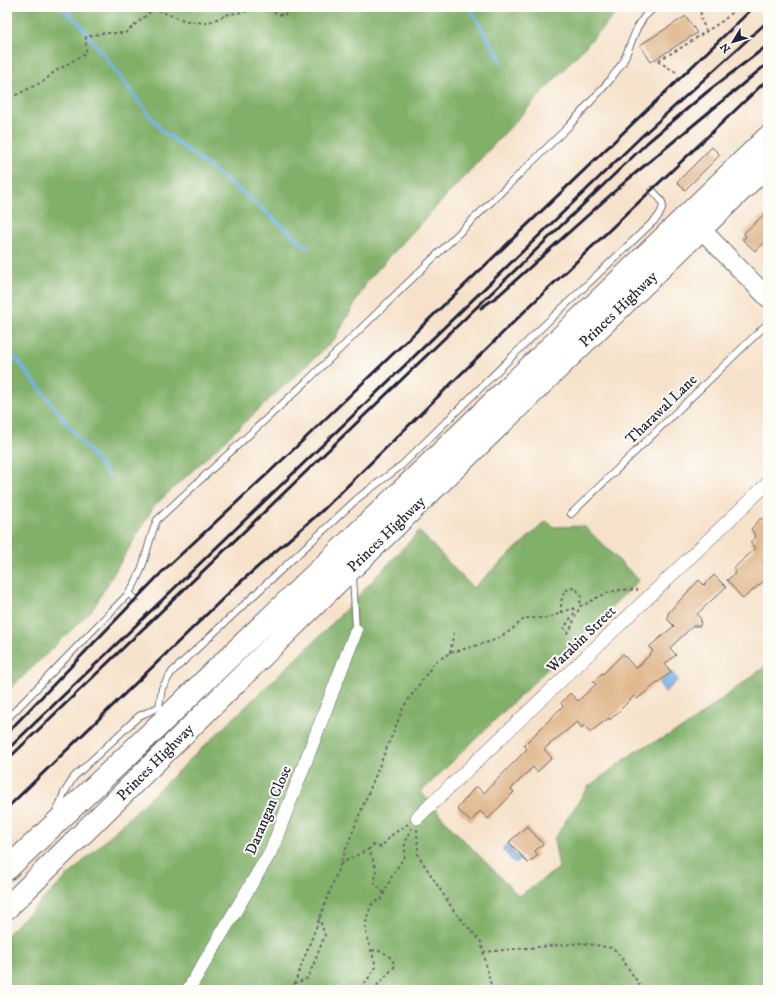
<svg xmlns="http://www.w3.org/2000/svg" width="775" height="997" font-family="'IM FELL DW Pica',serif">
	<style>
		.forest { fill: #81b069; stroke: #526952 }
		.water { fill: #73b4e8; stroke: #4a6b92 }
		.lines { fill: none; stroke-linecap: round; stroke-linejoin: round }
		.stream { stroke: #73b4e8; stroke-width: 3.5 }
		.building { fill: #e0b88e }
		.lane-casing { stroke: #6c656d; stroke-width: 8 }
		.street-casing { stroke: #6c656d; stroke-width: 14 }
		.secondary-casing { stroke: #6c656d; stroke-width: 20 }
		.highway-casing { stroke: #6c656d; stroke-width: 24 }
		.path { stroke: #6c656d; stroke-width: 2; stroke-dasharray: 3 3; stroke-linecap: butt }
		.lane { stroke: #fff; stroke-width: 6 }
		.street { stroke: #fff; stroke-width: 13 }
		.secondary { stroke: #fff; stroke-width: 18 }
		.highway { stroke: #fff; stroke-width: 22 }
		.rail { stroke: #22223b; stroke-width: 3 }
		.labels { text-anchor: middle; stroke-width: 4; stroke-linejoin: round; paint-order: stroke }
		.street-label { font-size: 15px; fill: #22223b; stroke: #fdfcf7 }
	</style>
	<rect width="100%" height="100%" fill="#fdfcf7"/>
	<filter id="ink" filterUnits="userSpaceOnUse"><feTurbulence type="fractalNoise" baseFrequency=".025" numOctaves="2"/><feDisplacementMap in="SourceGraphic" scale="8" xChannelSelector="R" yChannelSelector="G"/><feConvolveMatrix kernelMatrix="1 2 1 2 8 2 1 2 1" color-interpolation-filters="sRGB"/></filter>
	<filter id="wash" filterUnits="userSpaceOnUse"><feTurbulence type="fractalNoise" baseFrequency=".012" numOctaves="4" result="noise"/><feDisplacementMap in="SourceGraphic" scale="16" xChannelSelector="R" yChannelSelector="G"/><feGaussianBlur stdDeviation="0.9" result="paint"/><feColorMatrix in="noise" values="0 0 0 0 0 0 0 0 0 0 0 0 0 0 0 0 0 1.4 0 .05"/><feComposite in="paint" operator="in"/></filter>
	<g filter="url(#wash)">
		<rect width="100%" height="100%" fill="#f6e2ca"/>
		<path class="forest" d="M 7,7 L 622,7 L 368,280 L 335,339 L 154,506 L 92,610 L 7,692 Z
			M 546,521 L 554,527 L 584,526 L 639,580 L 421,792 L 450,826 L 519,896 L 559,868 L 554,839 L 588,787 L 636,751 L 685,727 L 768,664 L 768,990 L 7,990 L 7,934 L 327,629 L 419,531 L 473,588 Z"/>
		<path class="water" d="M 672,672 L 678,680 L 665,692 L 659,683 Z
			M 508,844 L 513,853 L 521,859 L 515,864 L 502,849 Z"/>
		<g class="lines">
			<path class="stream" d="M 60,7 L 79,23 L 161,130 L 242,192 L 308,248
				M 469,7 L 502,62
				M 7,347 L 109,476"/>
		</g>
		<g id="blocks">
			<path class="building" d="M 686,16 L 697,33 L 651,62 L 640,45 Z
				M 712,147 L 720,155 L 685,190 L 677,182 Z
				M 768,211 L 768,240 L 755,251 L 742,239 L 746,237 L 744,233 Z
				M 761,518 L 768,525 L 768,558 L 763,563 L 768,569 L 768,577 L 743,599 L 727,580 L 736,573 L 734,568 L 755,549 L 750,542 L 756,537 L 751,529 Z
				M 714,575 L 726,587 L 697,614 L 701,619 L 700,626 L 693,626 L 670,648 L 676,655 L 665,664 L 671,672 L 637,699 L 634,696 L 610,720 L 609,718 L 590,732 L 584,725 L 582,728 L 577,722 L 544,749 L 552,758 L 537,772 L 533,767 L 511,789 L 514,792 L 488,819 L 480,811 L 471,822 L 457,809 L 476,786 L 484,793 L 527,749 L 524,745 L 563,706 L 561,703 L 570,693 L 578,701 L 596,684 L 593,682 L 602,673 L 603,674 L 623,654 L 636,669 L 653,651 L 649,647 L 674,626 L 668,620 L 668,613 L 699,580 L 704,585 Z
				M 527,826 L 543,844 L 535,851 L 538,855 L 528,863 L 509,842 Z"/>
		</g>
	</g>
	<g filter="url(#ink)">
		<use href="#blocks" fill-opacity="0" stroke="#6c656d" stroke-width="1"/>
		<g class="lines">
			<defs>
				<path id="lane" d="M 571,514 L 768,323
					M 353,575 L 356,631
					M 129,593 L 135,599
					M 159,707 L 162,688 L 172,672 L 358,498 L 402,465 L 537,332 L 657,218 C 667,204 663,201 652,190
					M 7,719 L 129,593 C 146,568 146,546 157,520 L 306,382 L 568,127 L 610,80 L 623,62 L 637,28 L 644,17 L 655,7
					M 57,811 L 64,793 L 74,777 L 139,716 L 159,707 L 162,708"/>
				<path id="street" d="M 417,818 L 768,483
					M 188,990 L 271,851 L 356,631"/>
				<path id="secondary" d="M 701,229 L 768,298"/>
				<path id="highway" d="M 7,869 L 130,753 L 768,137
					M 7,908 L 353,567 L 768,164"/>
			</defs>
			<use href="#lane" class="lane-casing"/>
			<use href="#street" class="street-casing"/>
			<use href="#secondary" class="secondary-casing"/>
			<use href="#highway" class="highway-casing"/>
			<path class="path" d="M 701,12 L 700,17 L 706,30
				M 676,72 L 657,61 L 679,49 L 724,20 L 737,7
				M 7,103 L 10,98 L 44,81 L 54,72 L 86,53 L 86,37 L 104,33 L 125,33 L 154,9 L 186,21 L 207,23 L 229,14 L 265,9 L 284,16 L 289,7
				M 561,613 L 561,602 L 564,591 L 572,588 L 577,590 L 581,596 L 580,606
				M 450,653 L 454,631
				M 417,829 L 418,855 L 454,911 L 481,942 L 492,990
				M 340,864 L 369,849
				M 384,893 L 375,884 L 376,869 L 369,849 L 373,845 L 381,847 L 393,834 L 408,824
				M 372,950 C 384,951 390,954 395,966 L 373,990
				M 483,952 L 582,943 L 613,948 L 620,956 L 643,990
				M 294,984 L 308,978 L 325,935 L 319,918
				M 292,990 L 358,818 L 404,706 L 435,662 L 450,653 L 492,641 L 510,631 L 525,618 L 548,618 L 573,608 L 575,612 L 564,628 L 567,633 L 570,630 L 580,606 C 590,603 591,600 600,596 C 611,590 626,589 638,590
				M 366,990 L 365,983 L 376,967 C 369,939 359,931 373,902 L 381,900 L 393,874 L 405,856 L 405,843 L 412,828"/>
			<use href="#lane" class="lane"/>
			<use href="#street" class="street"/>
			<use href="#secondary" class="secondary"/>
			<use href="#highway" class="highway"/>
			<path class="rail" d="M 481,308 L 499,295 L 626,181 L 768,63
				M 7,733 L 162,572 L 294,449 L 754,7
				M 7,750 L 642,136 L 768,21
				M 7,760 L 648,142 L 707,92 L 768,45
				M 7,808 L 237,585 L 324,509 L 533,303 L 768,79"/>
		</g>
	</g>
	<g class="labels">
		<g class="street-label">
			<text transform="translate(618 309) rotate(-44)" y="5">Princes Highway</text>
			<text transform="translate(661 409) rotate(-44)" y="5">Tharawal Lane</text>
			<text transform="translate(386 534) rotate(-44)" y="5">Princes Highway</text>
			<text transform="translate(581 639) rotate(-44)" y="5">Warabin Street</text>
			<text transform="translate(155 762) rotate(-45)" y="5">Princes Highway</text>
			<text transform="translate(268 810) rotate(-67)" y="5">Darangan Close</text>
		</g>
	</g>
	<rect width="775" height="997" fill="none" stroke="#fdfcf7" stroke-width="24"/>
	<g transform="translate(733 42) rotate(232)" stroke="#fdfcf7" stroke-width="3" paint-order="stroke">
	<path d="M0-3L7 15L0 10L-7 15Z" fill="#22223b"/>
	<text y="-6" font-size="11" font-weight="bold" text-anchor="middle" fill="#22223b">N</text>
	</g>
</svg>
